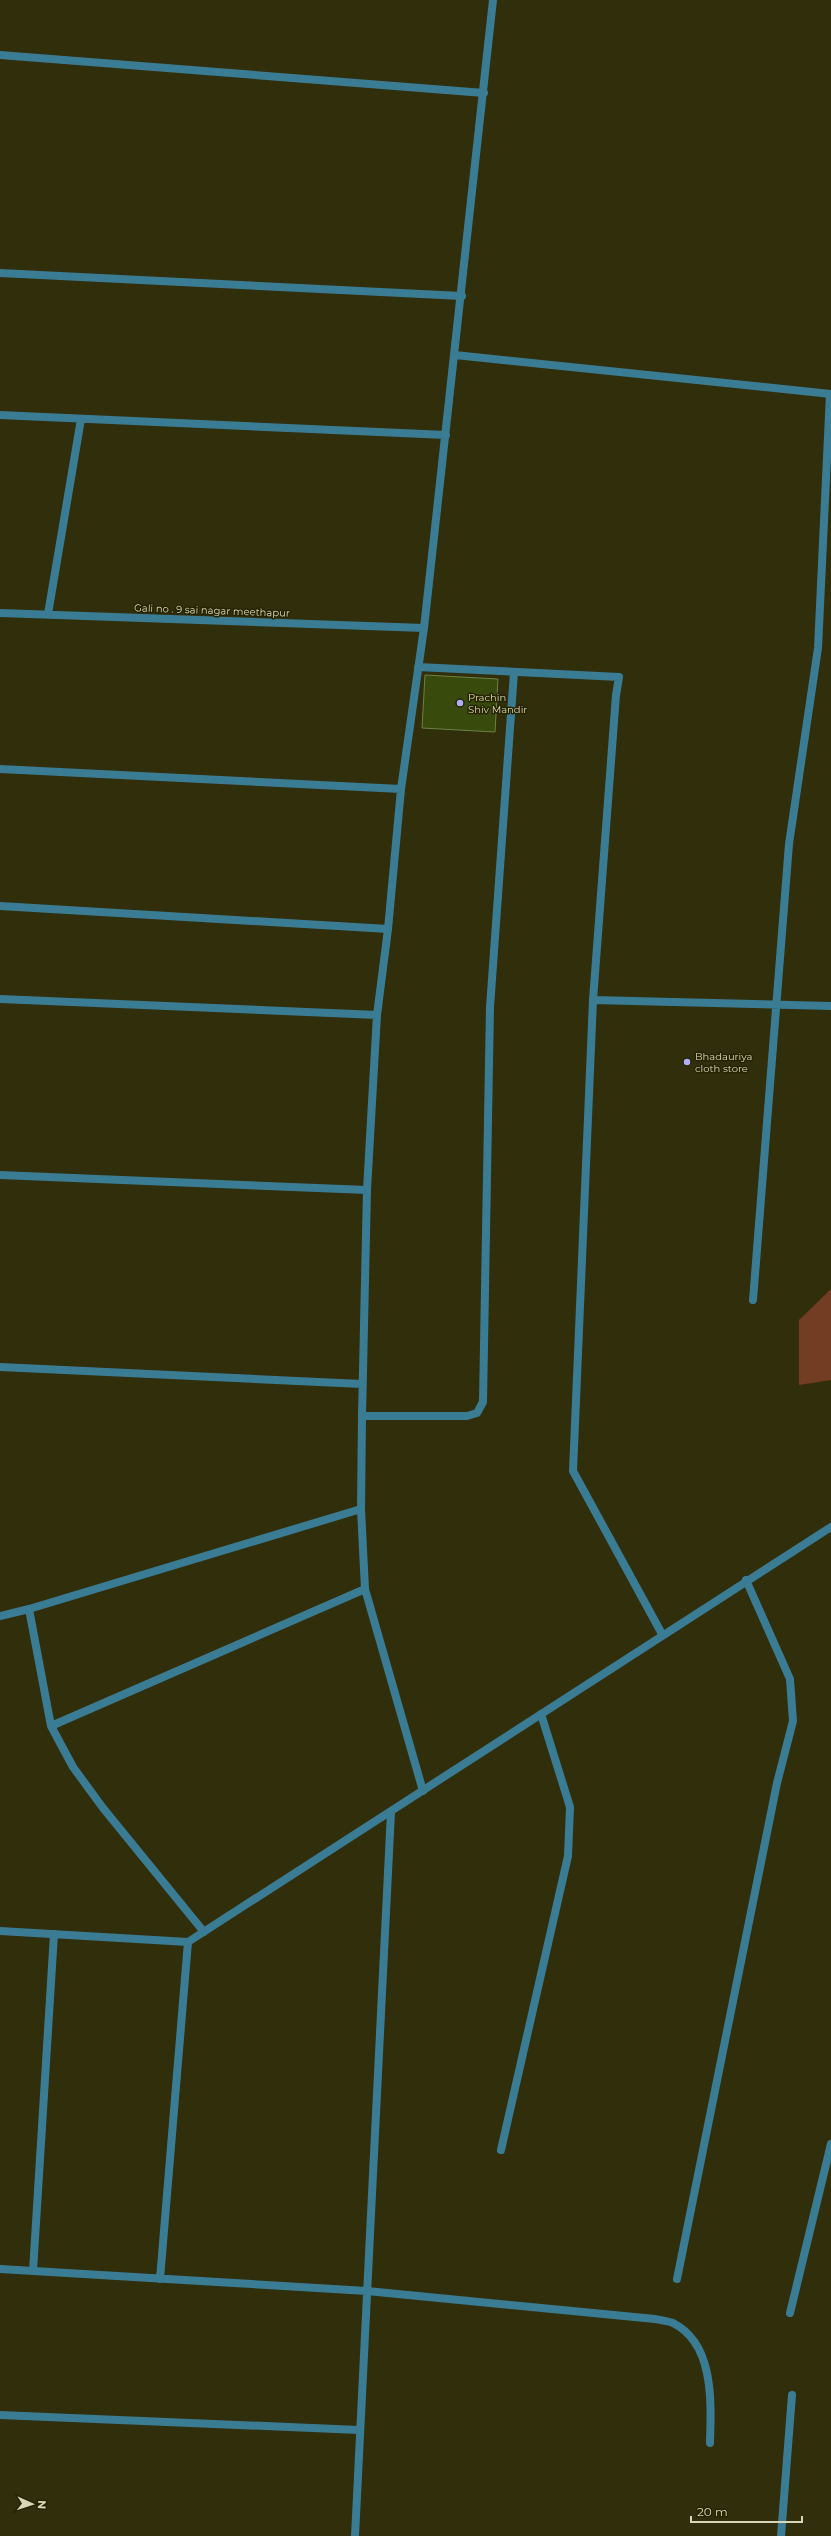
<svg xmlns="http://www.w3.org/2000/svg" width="831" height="2536" font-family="Montserrat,sans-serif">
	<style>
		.green { fill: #723d23 }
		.building { fill: #384b0d; stroke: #6c8146 }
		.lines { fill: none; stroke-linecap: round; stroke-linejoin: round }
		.minor { stroke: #3b7c95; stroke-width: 8 }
		.tertiary { stroke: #3b7c95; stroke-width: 8 }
		.poi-dot { fill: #b0aefa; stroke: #272401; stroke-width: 1.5 }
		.labels { text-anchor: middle; stroke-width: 3; stroke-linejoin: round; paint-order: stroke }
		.street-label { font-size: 10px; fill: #d7d6b5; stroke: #272401 }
		.poi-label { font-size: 10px; fill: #d7d6b5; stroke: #272401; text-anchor: start }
	</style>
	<rect width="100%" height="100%" fill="#312e0b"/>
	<path class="green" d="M 831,1289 L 831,1380 L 799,1385 L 799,1320 Z"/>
	<path class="building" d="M 425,675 L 498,679 L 495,732 L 422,728 Z"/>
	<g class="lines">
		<path class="minor" d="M 0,55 L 484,93
			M 0,273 L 462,296
			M 455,355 L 831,394
			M 0,415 L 446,435
			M 0,613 L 424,628
			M 48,614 L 81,419
			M 418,667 L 619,677 L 616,695 L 593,1000 L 573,1471 L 662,1634
			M 0,769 L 401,789
			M 0,906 L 388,929
			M 0,999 L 377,1015
			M 593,1000 L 831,1006
			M 0,1175 L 367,1190
			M 753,1300 L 789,844 L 818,648 L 830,394
			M 0,1367 L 362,1384
			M 362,1416 L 467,1416 L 477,1413 L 483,1402 L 490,1007 L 514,672
			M 29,1609 L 51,1726 L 73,1767 L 103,1808 L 204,1932
			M 0,1616 L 29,1609 L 361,1509
			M 51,1726 L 365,1589
			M 423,1791 L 365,1589 L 361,1509 L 362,1416 L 367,1190 L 377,1015 L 388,929 L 401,789 L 424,628 L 493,0
			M 501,2150 L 568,1856 L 570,1807 L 541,1714
			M 0,2269 L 367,2291 L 655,2319 C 661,2320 668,2321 673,2323 C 715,2344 711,2404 710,2443
			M 33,2271 L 54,1934
			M 160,2279 L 188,1942
			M 677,2279 L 777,1783 L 793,1721 L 790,1679 L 746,1580
			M 790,2313 L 831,2144
			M 0,2415 L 359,2430
			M 355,2536 L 391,1812
			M 781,2536 L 792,2395"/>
		<path class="tertiary" d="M 0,1931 L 188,1942 L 831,1527"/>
	</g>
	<g class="poi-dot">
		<circle cx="460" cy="703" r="4"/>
		<circle cx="687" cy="1062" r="4"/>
	</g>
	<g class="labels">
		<g class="street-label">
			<text transform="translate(212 610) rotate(2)" y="4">Gali no . 9 sai nagar meethapur</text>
		</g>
		<g class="poi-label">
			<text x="468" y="701">Prachin<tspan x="468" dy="12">Shiv Mandir</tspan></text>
			<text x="695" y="1060">Bhadauriya<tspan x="695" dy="12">cloth store</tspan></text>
		</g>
	</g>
	<g transform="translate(32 2504) rotate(93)" stroke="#272401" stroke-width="3" paint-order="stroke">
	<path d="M0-3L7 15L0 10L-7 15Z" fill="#d7d6b5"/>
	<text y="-6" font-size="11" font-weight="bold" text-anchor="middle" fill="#d7d6b5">N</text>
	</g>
	<path d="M691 2516v6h111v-6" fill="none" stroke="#d7d6b5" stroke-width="2"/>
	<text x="697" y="2516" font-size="12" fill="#d7d6b5" stroke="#272401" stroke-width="3" paint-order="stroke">20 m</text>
</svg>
